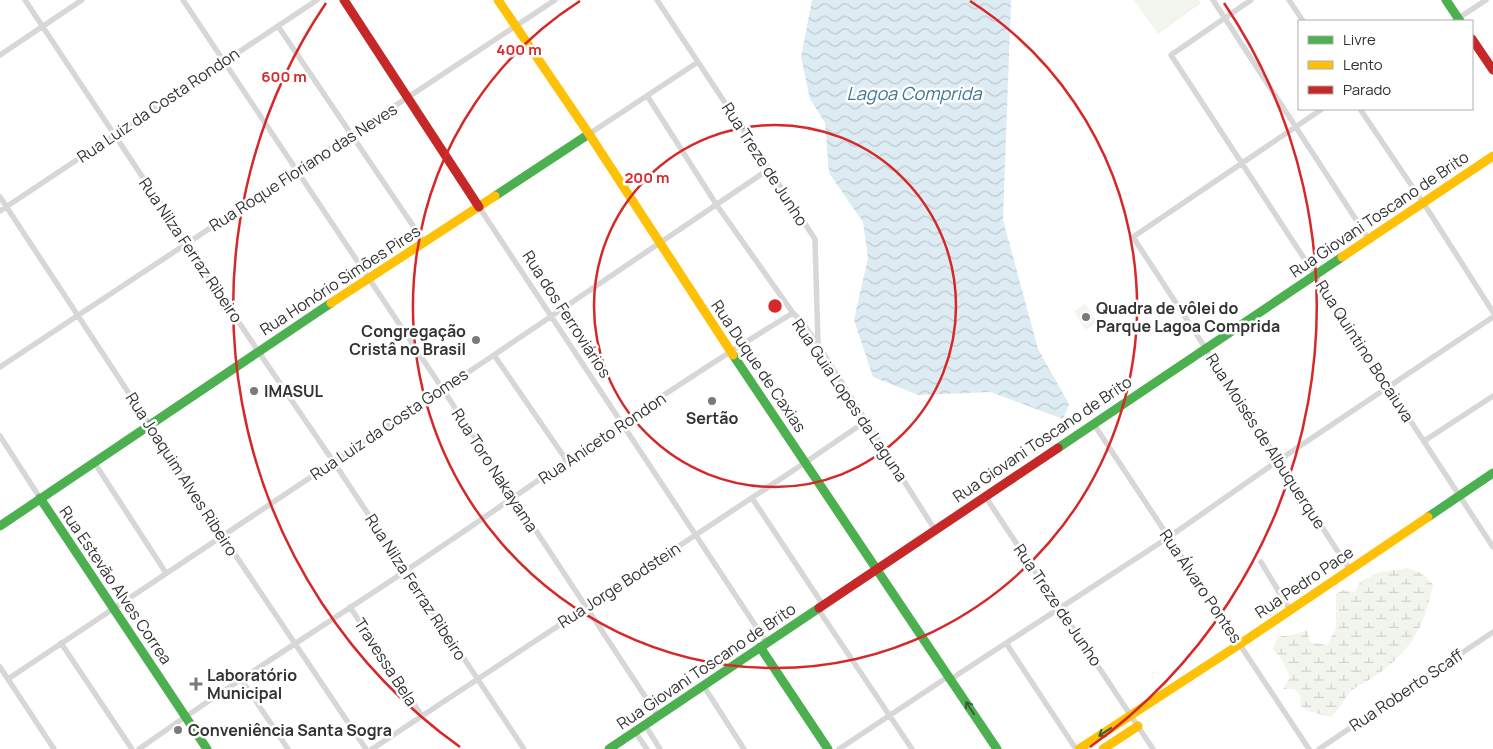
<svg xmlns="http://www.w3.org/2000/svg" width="1493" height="749" font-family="Manrope,sans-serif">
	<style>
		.wetland { fill: url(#wetland-marsh) }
		.pitch { fill: #f1f5ed }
		.water { fill: url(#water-waves) }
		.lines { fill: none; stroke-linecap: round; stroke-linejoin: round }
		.street { stroke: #d7d7d7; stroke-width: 5.5 }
		.fast { stroke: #4caf50; stroke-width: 9 }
		.slow { stroke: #ffc107; stroke-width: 9 }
		.jam { stroke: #c62828; stroke-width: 9 }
		.oneway { stroke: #3c5e3d }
		.ring { fill: none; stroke: #d62828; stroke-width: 2.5 }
		.poi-dot { fill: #7a7a7a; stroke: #fff; stroke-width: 2 }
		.labels { text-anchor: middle; stroke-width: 5; stroke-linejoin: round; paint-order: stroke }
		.street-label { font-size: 16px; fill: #333; stroke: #fff }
		.poi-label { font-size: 16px; font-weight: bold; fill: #333; stroke: #fff; text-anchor: start }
		.water-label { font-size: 18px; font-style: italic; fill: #3f7597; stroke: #fff }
		.centre { fill: #d62828; stroke: #fff; stroke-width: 2.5 }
		.ring-label { font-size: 15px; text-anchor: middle; font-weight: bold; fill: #d62828; stroke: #fff; stroke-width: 5; stroke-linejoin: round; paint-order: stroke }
	</style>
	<defs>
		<pattern id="wetland-marsh" width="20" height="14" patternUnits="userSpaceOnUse" patternTransform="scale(1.25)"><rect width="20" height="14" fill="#f1f5ed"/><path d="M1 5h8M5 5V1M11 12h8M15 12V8" fill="none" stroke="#cfd2cc"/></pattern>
		<pattern id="water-waves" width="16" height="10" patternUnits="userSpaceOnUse" patternTransform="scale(1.25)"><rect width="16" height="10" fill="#ddebf3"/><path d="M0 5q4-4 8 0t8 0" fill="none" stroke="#becad1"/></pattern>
	</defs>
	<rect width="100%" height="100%" fill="#fff"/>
	<path class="wetland" d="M 1407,568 C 1419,571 1425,575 1433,585 C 1424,629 1410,653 1372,678 C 1367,682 1360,684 1355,688 C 1344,696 1341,709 1331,717 C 1320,714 1309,713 1301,706 L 1300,695 L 1294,689 L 1283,689 L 1290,677 L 1280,656 L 1273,650 L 1277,637 L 1297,634 L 1307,630 L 1310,642 L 1327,645 L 1336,628 L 1336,594 L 1342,590 L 1355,592 L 1360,582 L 1377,573 Z"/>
	<path class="pitch" d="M 1134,0 L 1199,0 L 1201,3 L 1158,34 Z
		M 1085,304 L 1097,322 L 1086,330 L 1074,312 Z"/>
	<path class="water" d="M 812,0 L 1011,0 L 1003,220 L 1038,349 L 1069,404 L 1063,419 L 991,392 L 918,395 L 873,377 L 854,320 L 868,258 L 863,222 L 829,173 L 825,123 L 810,99 L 801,57 Z"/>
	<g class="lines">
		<path class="street" d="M 25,0 L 258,351 L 333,461 L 524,749
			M 183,0 L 442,388 L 658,716
			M 657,0 L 815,239 L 818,343
			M 1213,0 L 1368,238
			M 1251,0 L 1171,55 L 1493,547
			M 1289,0 L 1303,21
			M 1454,21 L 1486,0
			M 278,26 L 424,242
			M 0,55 L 82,0
			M 648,97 L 716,204 L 793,313 L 802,322 L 818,345 L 935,530
			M 1322,109 L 1133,237 L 1350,570
			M 1360,109 L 1426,207 L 1493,312
			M 589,134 L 698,62
			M 0,197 L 222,535 L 366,749
			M 479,207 L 767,643
			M 0,211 L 317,0
			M 494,355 L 567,461
			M 0,367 L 555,0
			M 1093,423 L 1309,749
			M 0,436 L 40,498
			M 1424,441 L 1493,396
			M 94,462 L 166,573
			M 985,496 L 1153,749
			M 752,498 L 823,605
			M 1261,562 L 1290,610
			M 350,607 L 422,716
			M 818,609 L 912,749
			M 61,643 L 132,749
			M 1006,643 L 1076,749
			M 0,667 L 54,749
			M 954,677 L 1169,537 L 1276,462 L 1493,317
			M 8,679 L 494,355 L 769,169
			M 241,679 L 288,749
			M 703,685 L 744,749
			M 645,725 L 660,749
			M 635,732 L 647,749
			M 139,749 C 236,680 337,618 435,551 C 553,471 670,387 793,313
			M 372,749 L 806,462 L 866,421
			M 839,749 L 949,676
			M 1319,749 L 1493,632"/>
		<path class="fast" d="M 1446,0 L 1460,21
			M 495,196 L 589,134
			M 733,355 L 997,749
			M 1058,448 L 1342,257
			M 40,498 L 207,749
			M 1428,517 L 1493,473
			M 0,526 L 331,303
			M 760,647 L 828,749
			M 609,749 L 819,608"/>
		<path class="slow" d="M 498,0 L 589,134 L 733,355
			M 1342,257 L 1493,156
			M 331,303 L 495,196
			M 1079,749 L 1240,644 L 1428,517
			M 1103,749 L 1138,726"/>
		<path class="jam" d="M 344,0 L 479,207
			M 1472,39 L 1493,70
			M 819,608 L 1058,448"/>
	</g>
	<defs><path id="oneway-shaft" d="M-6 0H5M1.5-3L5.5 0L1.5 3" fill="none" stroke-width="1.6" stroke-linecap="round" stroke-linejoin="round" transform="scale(1.25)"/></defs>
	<g class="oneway">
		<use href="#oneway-shaft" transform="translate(970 708) rotate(-123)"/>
		<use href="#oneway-shaft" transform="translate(1105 732) rotate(147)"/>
	</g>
	<g class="ring">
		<circle cx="775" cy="306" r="181"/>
		<path d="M970 1A362 362 0 1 1 580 1"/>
		<path d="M460 747A542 542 0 0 1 326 3M1224 3A542 542 0 0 1 1090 747"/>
	</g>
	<g class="poi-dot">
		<circle cx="1086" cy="317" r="5"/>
		<circle cx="476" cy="340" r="5"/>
		<circle cx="254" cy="391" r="5"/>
		<circle cx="712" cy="401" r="5"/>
		<path d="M193.5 676.5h5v5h5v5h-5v5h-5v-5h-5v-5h5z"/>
		<circle cx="178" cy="730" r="5"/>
	</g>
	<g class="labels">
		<g class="street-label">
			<text transform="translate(158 105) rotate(-34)" y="6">Rua Luiz da Costa Rondon</text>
			<text transform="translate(765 164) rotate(57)" y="6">Rua Treze de Junho</text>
			<text transform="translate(303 167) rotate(-33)" y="6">Rua Roque Floriano das Neves</text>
			<text transform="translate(1379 214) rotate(-34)" y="6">Rua Giovani Toscano de Brito</text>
			<text transform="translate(191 250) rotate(56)" y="6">Rua Nilza Ferraz Ribeiro</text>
			<text transform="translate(340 280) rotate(-33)" y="6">Rua Honório Simões Pires</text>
			<text transform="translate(567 314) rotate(57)" y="6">Rua dos Ferroviários</text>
			<text transform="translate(1365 351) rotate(57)" y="6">Rua Quintino Bocaiuva</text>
			<text transform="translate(759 366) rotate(56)" y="6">Rua Duque de Caxias</text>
			<text transform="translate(850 400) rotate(56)" y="6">Rua Guia Lopes da Laguna</text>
			<text transform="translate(389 424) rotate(-34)" y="6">Rua Luiz da Costa Gomes</text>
			<text transform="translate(602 438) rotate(-34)" y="6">Rua Aniceto Rondon</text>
			<text transform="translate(1042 439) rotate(-34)" y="6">Rua Giovani Toscano de Brito</text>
			<text transform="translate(1266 441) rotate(57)" y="6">Rua Moisés de Albuquerque</text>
			<text transform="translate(495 470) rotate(57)" y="6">Rua Toro Nakayama</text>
			<text transform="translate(182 474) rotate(57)" y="6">Rua Joaquim Alves Ribeiro</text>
			<text transform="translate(1304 582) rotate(-34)" y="6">Rua Pedro Pace</text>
			<text transform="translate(116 585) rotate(56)" y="6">Rua Estevão Alves Correa</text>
			<text transform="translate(619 585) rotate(-33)" y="6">Rua Jorge Bodstein</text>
			<text transform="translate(1201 586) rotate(56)" y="6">Rua Álvaro Pontes</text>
			<text transform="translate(416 587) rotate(57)" y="6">Rua Nilza Ferraz Ribeiro</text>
			<text transform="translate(1058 605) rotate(56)" y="6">Rua Treze de Junho</text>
			<text transform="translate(386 662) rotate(57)" y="6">Travessa Bela</text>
			<text transform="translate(706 666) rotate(-34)" y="6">Rua Giovani Toscano de Brito</text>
			<text transform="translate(1406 690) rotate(-34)" y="6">Rua Roberto Scaff</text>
		</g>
		<g class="poi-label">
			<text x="1096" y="314">Quadra de vôlei do<tspan x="1096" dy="18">Parque Lagoa Comprida</tspan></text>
			<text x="466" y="337" text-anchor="end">Congregação<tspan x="466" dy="18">Cristâ no Brasil</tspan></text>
			<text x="264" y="397">IMASUL</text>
			<text x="712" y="424" text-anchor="middle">Sertão</text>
			<text x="207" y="681">Laboratório<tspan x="207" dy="18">Municipal</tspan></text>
			<text x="188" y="736">Conveniência Santa Sogra</text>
		</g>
		<g class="water-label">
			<text x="914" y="100">Lagoa Comprida</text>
		</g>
	</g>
	<circle cx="775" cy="306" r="8" class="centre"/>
	<g class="ring-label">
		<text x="519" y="55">400 m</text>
		<text x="284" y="82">600 m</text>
		<text x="647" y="183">200 m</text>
	</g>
	<rect x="1298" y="20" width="175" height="90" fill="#ffffff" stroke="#adadad"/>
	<rect x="1308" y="36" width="25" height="8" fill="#4caf50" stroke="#adadad"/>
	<text x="1343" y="45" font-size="15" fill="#333333">Livre</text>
	<rect x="1308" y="61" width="25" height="8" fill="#ffc107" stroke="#adadad"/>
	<text x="1343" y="70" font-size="15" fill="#333333">Lento</text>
	<rect x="1308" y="86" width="25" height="8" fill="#c62828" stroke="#adadad"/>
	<text x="1343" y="95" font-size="15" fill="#333333">Parado</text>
</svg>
